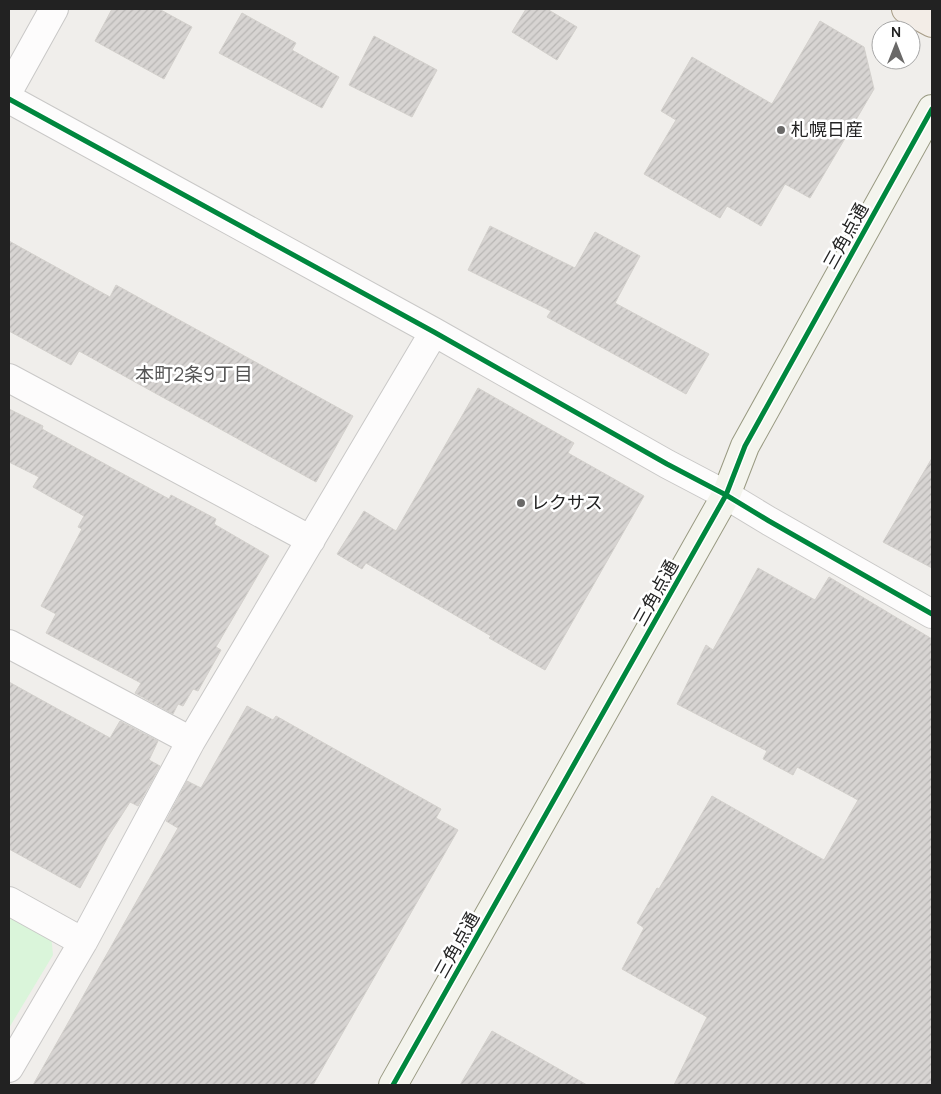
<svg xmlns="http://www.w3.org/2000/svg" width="941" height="1094" font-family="Manrope,'Noto Sans JP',sans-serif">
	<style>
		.park { fill: #daf5da }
		.building { fill: url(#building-hatch); stroke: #d3d0cc }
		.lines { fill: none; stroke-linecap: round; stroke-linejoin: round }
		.street-casing { stroke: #c9c8c7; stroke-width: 30 }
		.secondary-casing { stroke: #999a82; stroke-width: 30 }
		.primary-casing { stroke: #a79c86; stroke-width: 30 }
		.street { stroke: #fdfcfc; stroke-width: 28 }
		.secondary { stroke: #f4f4ed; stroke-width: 28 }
		.primary { stroke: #f3ede7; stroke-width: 28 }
		.cycleway-casing { stroke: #fff; stroke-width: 8 }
		.cycleway { stroke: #00873e; stroke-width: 5 }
		.poi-dot { fill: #6a6968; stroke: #fff; stroke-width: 2 }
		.labels { text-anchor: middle; stroke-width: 5; stroke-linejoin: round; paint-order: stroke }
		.poi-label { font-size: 18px; fill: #222; stroke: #fff; text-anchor: start }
		.street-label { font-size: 18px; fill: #222; stroke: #fff }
		.neighbourhood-label { font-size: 19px; fill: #555; stroke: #fff }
	</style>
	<defs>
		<pattern id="building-hatch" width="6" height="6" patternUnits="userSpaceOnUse" patternTransform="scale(1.25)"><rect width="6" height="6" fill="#d7d4d2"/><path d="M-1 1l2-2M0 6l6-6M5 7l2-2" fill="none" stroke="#b8b6b4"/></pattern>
	</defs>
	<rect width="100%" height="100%" fill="#f0eeeb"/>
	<path class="park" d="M 9,912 L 51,934 L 53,955 L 9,1028 Z"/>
	<path class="building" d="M 112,9 L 159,9 L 192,27 L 164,79 L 95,41 Z
		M 526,9 L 547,9 L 577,27 L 557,60 L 512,32 Z
		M 242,13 L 296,43 L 292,50 L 339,77 L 322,108 L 219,53 Z
		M 820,21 L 864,47 L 874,89 L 810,198 L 785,184 L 761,226 L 727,206 L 720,218 L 644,174 L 676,120 L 661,111 L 692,57 L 772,104 Z
		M 374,36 L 437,70 L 412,117 L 349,85 Z
		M 490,226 L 575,268 L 595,232 L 640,256 L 615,303 L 709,354 L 686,394 L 547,317 L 551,311 L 468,270 Z
		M 9,241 L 110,297 L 116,285 L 353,416 L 316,482 L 79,351 L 71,365 L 9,331 Z
		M 478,388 L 574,443 L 568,453 L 644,496 L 545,670 L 489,638 L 491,636 L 366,563 L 362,569 L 337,554 L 364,511 L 396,531 Z
		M 9,409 L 43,426 L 42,429 L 114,469 L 169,499 L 171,495 L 216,519 L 214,524 L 269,556 L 216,647 L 221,650 L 198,691 L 193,689 L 183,706 L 178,704 L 173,714 L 135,693 L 141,683 L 46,633 L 56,614 L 41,606 L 82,529 L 78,527 L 84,516 L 33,487 L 39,477 L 9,462 Z
		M 932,458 L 932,568 L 883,542 Z
		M 758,568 L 815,600 L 829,577 L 932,639 L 932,1085 L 674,1085 L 707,1017 L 622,969 L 644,928 L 637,923 L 657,888 L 659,889 L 712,796 L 824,860 L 858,800 L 797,767 L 793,775 L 763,759 L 767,751 L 677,704 L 706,645 L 713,650 Z
		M 9,682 L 110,738 L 120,721 L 158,741 L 149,760 L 160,766 L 138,806 L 130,802 L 109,835 L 80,888 L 9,849 Z
		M 247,706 L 273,720 L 276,716 L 441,809 L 436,818 L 458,830 L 313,1085 L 33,1085 L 178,828 L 166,821 L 187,781 L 201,788 Z
		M 492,1031 L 587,1085 L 460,1085 Z"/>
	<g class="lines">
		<defs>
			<path id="street" d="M 9,90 L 54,9
				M 9,99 L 434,332 L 667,464 L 726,495 L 769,521 L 932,614
				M 9,378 L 311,540
				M 9,644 L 191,741
				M 9,901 L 83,942
				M 9,1068 L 83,942 L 191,741 L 434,332"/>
			<path id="secondary" d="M 393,1085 L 726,495 L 745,446 L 932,109"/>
			<path id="primary" d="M 906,9 L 932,23"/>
		</defs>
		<use href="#street" class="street-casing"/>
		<use href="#secondary" class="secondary-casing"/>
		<use href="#primary" class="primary-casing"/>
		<use href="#street" class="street"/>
		<use href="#secondary" class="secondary"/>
		<use href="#primary" class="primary"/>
		<defs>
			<path id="cycleway" d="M 9,99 L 434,332 L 667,464 L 726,495 L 769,521 L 932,614
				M 393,1085 L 726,495 L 745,446 L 932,109"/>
		</defs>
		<use href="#cycleway" class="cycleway-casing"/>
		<use href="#cycleway" class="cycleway"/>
	</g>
	<g class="poi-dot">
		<circle cx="781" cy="130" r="5"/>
		<circle cx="521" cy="503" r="5"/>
	</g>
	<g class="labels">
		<g class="poi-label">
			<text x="791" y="136">札幌日産</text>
			<text x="531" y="509">レクサス</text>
		</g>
		<g class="street-label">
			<text transform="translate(846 236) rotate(-61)" y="6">三角点通</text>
			<text transform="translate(656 593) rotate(-61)" y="6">三角点通</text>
			<text transform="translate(457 945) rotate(-61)" y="6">三角点通</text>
		</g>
		<g class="neighbourhood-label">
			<text x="194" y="381">本町2条9丁目</text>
		</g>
	</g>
	<rect width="941" height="1094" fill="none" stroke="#222222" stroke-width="20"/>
	<g transform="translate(896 45)"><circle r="24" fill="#ffffff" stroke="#a7a7a7"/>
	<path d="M0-4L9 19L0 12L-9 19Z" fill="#6a6968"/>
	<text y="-8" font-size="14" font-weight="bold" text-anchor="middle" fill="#222222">N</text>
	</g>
</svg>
